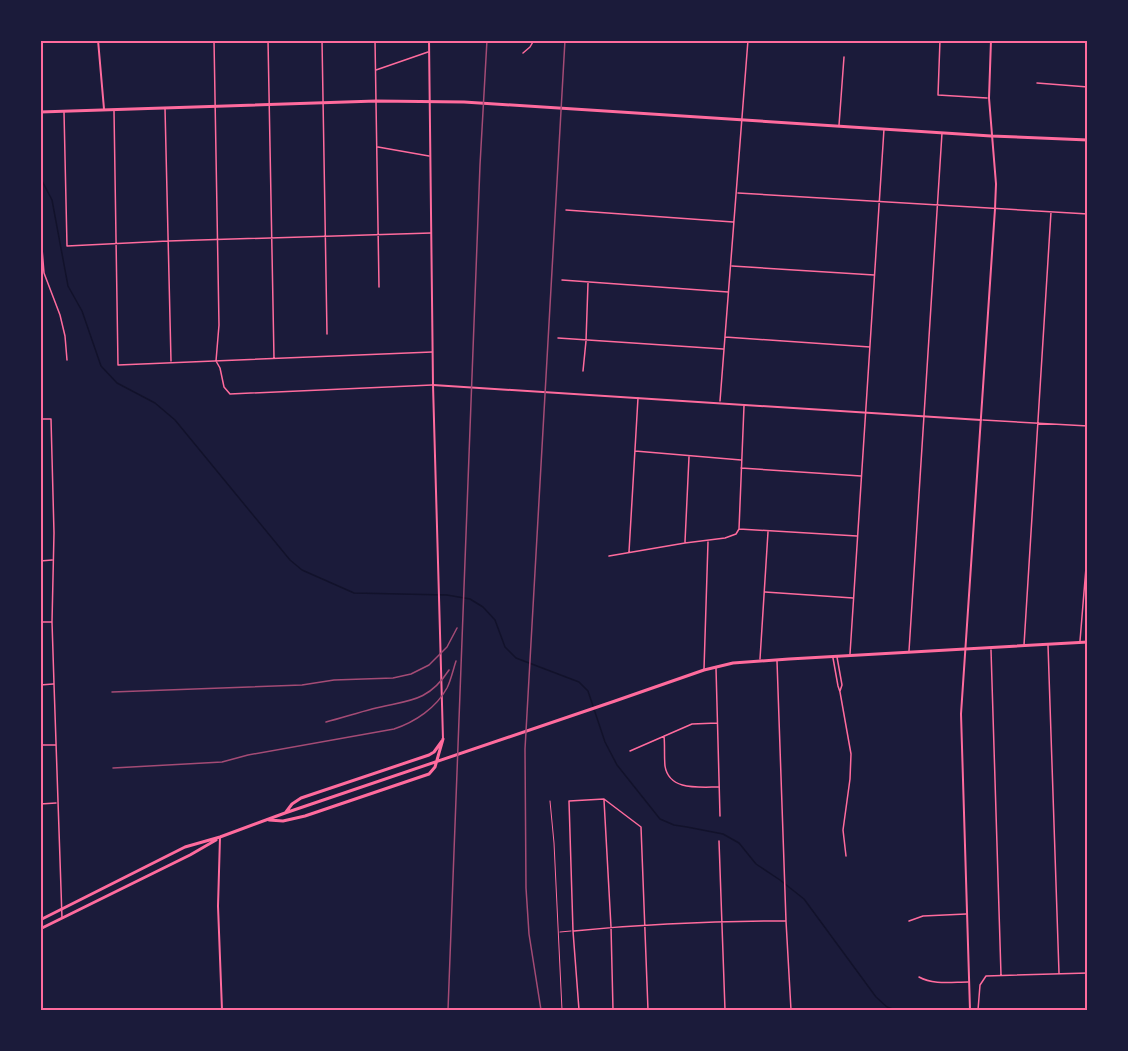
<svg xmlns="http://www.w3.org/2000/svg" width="1128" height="1051" font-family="'Work Sans',sans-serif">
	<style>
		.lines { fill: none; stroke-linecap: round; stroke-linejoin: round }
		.stream { stroke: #12122b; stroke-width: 1.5 }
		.service { stroke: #ff6b9d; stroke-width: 1 }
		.minor { stroke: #ff6b9d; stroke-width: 1.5 }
		.tertiary { stroke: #ff6b9d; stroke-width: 2 }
		.secondary { stroke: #ff6b9d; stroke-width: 2 }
		.primary { stroke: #ff6b9d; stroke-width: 3 }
		.rail { stroke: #a44b75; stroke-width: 1.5 }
		.neatline { fill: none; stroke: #ff6b9d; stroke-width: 2 }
	</style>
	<rect width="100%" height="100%" fill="#1b1b3a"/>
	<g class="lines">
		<path class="stream" d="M 40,177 L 52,200 L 68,286 L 82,311 L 101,366 L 117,383 L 155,403 L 175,420 L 290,560 L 302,570 L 354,593 L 447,595 L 470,599 L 483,607 L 495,620 L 505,647 L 516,658 L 579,682 L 588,691 L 605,742 L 617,765 L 660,819 L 674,825 L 687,827 L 723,834 L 739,843 L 756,864 L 780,880 L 804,899 L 876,997 L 887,1007 L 895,1010"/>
		<path class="service" d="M 550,801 L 554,843 L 562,1010
			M 560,932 L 571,931"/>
		<path class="minor" d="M 214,40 L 219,325 L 216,361 L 220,368 L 224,387 L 230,394 L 432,385
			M 268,40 L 274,358
			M 322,40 L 327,334
			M 375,40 L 379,287
			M 940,40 L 938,95 L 987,98
			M 523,53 L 530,47 L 534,40
			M 376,70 L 428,52
			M 1037,83 L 1088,87
			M 165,108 L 171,361
			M 114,111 L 118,365 L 432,352
			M 64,112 L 67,246 L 168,241 L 431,233
			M 839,125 L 844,57
			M 378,147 L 429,156
			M 738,193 L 1088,214
			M 566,210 L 733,222
			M 40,224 L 44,273 L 60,315 L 65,336 L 67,360
			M 732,266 L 874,275
			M 562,280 L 728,292
			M 725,337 L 870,347
			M 558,338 L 723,349
			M 583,371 L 586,341 L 588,283
			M 720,401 L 748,40
			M 40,419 L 51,419 L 54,533 L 52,622 L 54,684 L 62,918
			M 983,420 L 1088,426
			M 635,451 L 741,460
			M 741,468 L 861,476
			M 739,529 L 744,406
			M 685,542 L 689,457
			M 629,552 L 638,398
			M 609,556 L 685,543 L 725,538 L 736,534 L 739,529 L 857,536
			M 40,561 L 52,560
			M 765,592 L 853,598
			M 40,622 L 51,622
			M 1080,641 L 1088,543
			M 1024,645 L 1051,212
			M 1048,645 L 1059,973
			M 991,650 L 1001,975
			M 909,651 L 942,133
			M 850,654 L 884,129
			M 837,657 L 842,685 L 840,691
			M 833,658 L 838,686 L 840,692 L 851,754 L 850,779 L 843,830 L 846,856
			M 760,659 L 768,532
			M 777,661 L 786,921 L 791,1010
			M 716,668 L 720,816
			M 704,669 L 708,542
			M 40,685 L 53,684
			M 664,736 C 665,745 664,756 665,766 C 669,791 699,787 719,787
			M 40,745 L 55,745
			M 630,751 L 692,724 L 717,723
			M 604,800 L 611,927 L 613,1010
			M 40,804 L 56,803
			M 719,841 L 725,1010
			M 909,921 L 923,916 L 966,914
			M 574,931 C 645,924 715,921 785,921
			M 919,977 C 933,985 952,982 968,982
			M 579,1010 L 573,931 L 569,801 L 604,799 L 641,827 L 648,1010
			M 978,1010 L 980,985 L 986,976 L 1088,973"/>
		<path class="tertiary" d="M 433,385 L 981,420"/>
		<path class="secondary" d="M 98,40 L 104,109
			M 429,40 L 433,385 L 443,739
			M 220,837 L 218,906 L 222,1010
			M 970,1010 L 961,714 L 995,209 L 996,184 L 989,98 L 991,40"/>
		<path class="primary" d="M 40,112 L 376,101 L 464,102 L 991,136 L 1088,140
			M 286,812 L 292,804 L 301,798 L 429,755 L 434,752 L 442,741
			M 269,820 L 283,821 L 305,816 L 429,774 L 435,767 L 443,739
			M 40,920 L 185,847 L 220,837 L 285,813 L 615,701 L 704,670 L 733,663 L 789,659 L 1088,642
			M 40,929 L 190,855 L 216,840"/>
		<path class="rail" d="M 112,692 L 302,685 L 334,680 L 393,678 L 411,674 L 429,665 L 447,647 L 457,628
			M 326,722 C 341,718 357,713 372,709 C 406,700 427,704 449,670
			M 113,768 L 222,762 L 248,755 L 394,729 C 415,722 436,708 447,688 C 451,680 453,670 456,661
			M 448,1010 L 480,165 L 487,40
			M 541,1010 L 529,934 L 526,888 L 525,749 L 565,40"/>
	</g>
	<rect width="1128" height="1051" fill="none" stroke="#1b1b3a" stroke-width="84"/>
	<rect x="42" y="42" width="1044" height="967" class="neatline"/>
</svg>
